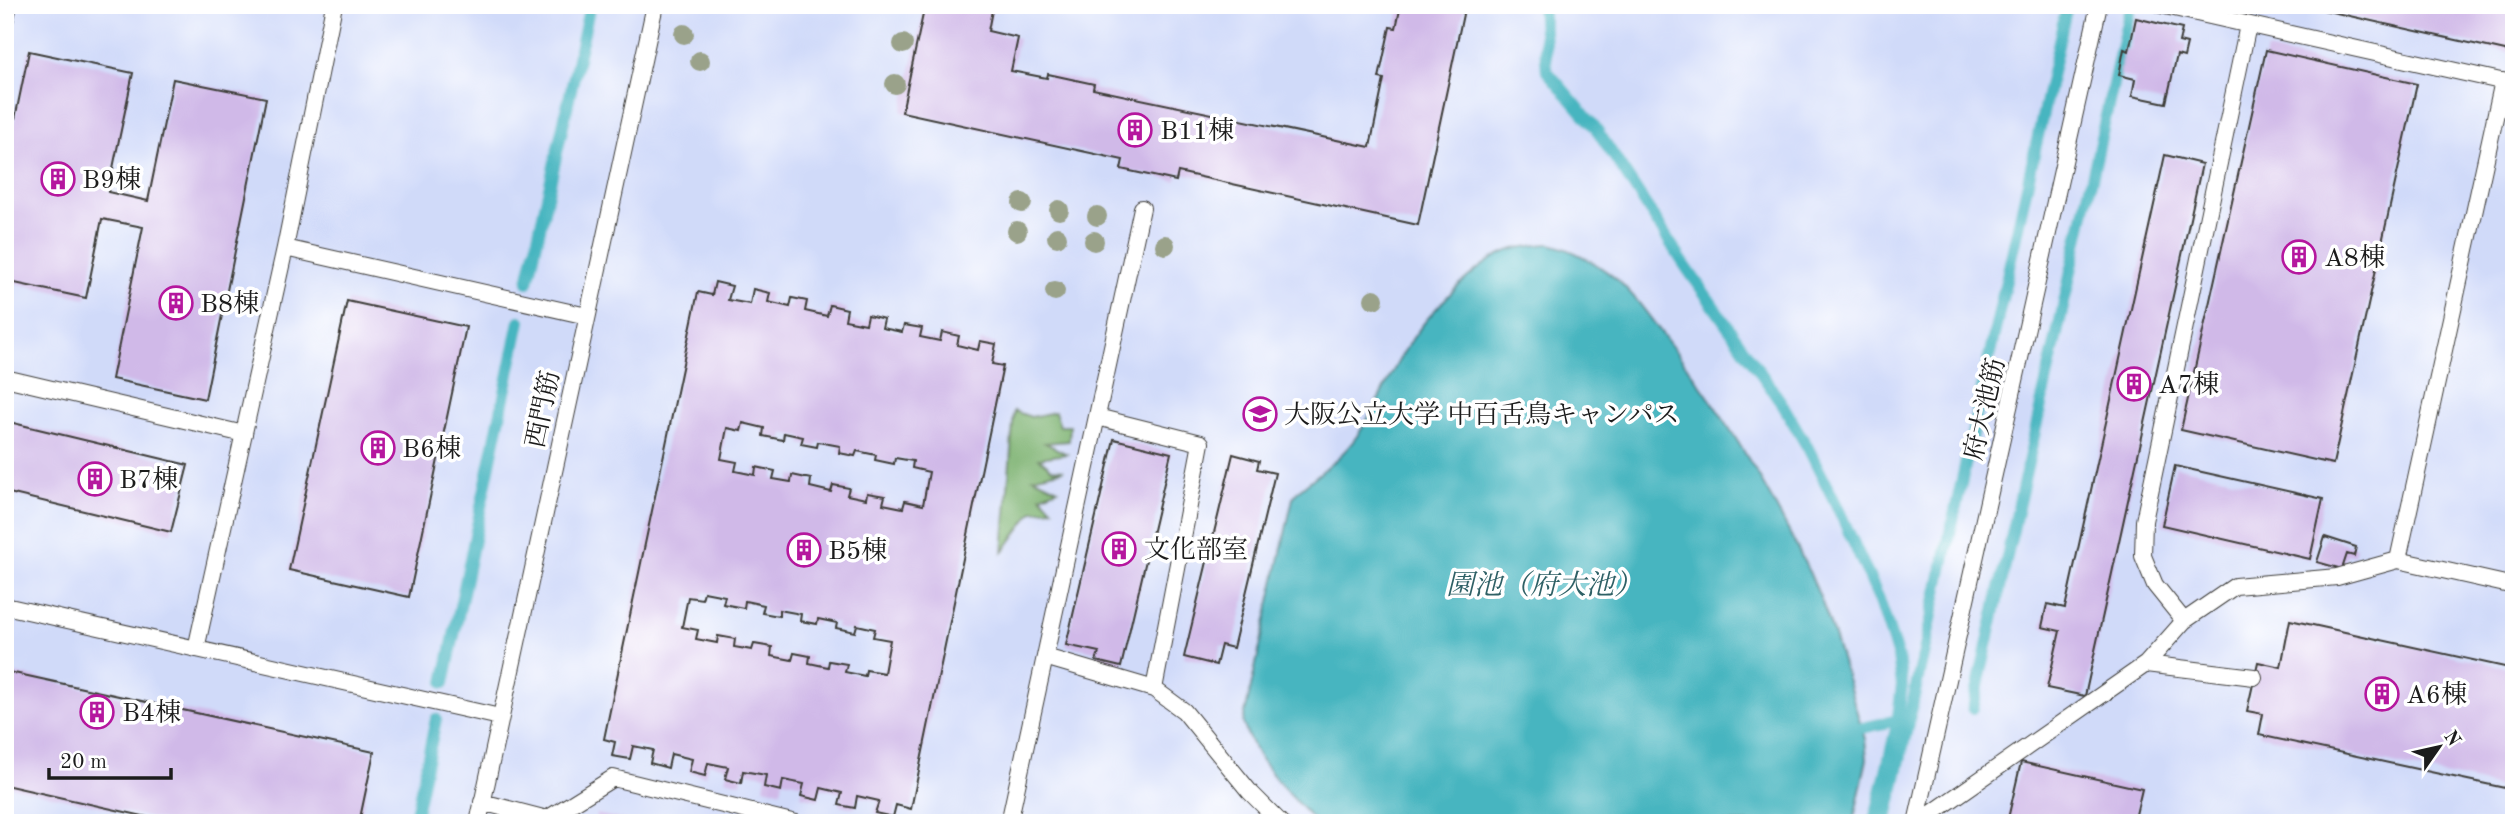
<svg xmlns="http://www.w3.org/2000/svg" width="2519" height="828" font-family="'Old Standard TT','Noto Serif JP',serif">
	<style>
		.built { fill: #d0daf9 }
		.forest { fill: #7ab16e; stroke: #4b6645; stroke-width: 2 }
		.water { fill: #46b5c0; stroke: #31686e; stroke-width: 2 }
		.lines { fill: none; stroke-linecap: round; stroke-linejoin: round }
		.stream { stroke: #46b5c0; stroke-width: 12 }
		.building { fill: #d0b9e8; fill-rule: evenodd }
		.lane-casing { stroke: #3d3c39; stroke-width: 18 }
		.lane { stroke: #fff; stroke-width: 16 }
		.tree { fill: #9aa28a }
		.labels { text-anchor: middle; stroke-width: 7; stroke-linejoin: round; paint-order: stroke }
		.poi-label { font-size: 26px; fill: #1c1c1c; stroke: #fff; text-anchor: start }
		.street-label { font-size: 26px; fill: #1c1c1c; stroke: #fff }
		.water-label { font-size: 28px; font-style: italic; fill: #2f6166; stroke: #fff }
	</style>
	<rect width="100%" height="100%" fill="#fff"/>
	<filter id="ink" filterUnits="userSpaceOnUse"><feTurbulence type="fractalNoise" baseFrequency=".0143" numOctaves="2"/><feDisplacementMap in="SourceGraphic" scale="14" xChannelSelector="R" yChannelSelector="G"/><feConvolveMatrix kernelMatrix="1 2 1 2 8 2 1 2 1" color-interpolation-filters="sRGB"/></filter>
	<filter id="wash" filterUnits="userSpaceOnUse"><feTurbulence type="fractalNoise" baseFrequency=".00686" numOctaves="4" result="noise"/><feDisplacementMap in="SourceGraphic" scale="28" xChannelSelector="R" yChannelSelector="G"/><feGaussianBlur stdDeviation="1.57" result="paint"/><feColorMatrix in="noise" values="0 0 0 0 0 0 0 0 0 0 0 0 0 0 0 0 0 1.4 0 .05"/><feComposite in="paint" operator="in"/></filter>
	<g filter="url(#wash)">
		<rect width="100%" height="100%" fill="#f6f0e0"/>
		<path class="built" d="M 5,5 L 2514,5 L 2514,823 L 5,823 Z"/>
		<path class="forest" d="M 1014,411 L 1031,417 L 1055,412 L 1060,426 L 1070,426 L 1069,441 L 1045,443 L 1067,454 L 1039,458 L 1052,469 L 1064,470 L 1033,477 L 1058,489 L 1041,496 L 1053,509 L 1033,511 L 1003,552 Z"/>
		<path class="water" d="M 1550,244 C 1575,250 1595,262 1615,278 C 1634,294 1648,315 1663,335 C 1720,407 1770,490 1810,574 C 1834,626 1848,684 1865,739 L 1867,759 L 1853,823 L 1316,823 C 1289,793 1255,762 1243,723 L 1293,498 L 1298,491 C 1318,474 1342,458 1357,436 C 1377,408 1388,376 1407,347 C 1426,316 1474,264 1508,251 C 1521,246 1536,245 1550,244 Z"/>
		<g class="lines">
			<path class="stream" d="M 1542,5 L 1547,71 L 1595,127 L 1686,267 L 1781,402 L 1808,448 L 1836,504 L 1879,599 L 1898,657 L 1902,685 L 1897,724 L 1874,823
				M 528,282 L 590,5
				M 444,683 L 520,321
				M 1973,708 L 2129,13
				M 1862,728 L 1898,720
				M 414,823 L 436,719
				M 1886,823 L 2067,5"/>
		</g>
		<g id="blocks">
			<path class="building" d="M 925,5 L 993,5 L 988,31 L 1018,38 L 1011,71 L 1047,78 L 1048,74 L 1094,84 L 1093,89 L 1370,147 L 1384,79 L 1379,78 L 1390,27 L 1396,28 L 1401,5 L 1465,5 L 1418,225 L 1178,172 L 1176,181 L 1121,169 L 1123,160 L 902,112 Z
				M 2305,5 L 2514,5 L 2514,53 L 2305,6 Z
				M 2136,18 L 2182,29 L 2179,42 L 2187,44 L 2184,57 L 2177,55 L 2166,103 L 2132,96 L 2135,79 L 2119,75 L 2124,49 L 2129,51 Z
				M 2266,50 L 2417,84 L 2333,464 L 2181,430 Z
				M 29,51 L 133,73 L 108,192 L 148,201 L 173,79 L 266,98 L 205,399 L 112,379 L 143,227 L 102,219 L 86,298 L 5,281 L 5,167 Z
				M 2165,155 L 2202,164 L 2085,696 L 2047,688 L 2060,631 L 2042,627 L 2047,604 L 2065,608 Z
				M 715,282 L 732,286 L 728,300 L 750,304 L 753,289 L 770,293 L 768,302 L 790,307 L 792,298 L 807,301 L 805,311 L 827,316 L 830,305 L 847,309 L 845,320 L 866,324 L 868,315 L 884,319 L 882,328 L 902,332 L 904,325 L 922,328 L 920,337 L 940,341 L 942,332 L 959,336 L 957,345 L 978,350 L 980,341 L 996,344 L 992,364 L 1003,366 L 911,809 L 896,805 L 893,817 L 875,813 L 879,801 L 857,796 L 855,808 L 839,805 L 842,793 L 821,788 L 818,800 L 801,796 L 804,784 L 783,780 L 781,791 L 764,787 L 766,775 L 743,771 L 741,783 L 725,779 L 728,767 L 708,763 L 705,776 L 689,772 L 692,759 L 671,754 L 668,768 L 650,763 L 653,750 L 633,746 L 630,759 L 612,756 L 615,742 L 604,739 L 698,292 L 712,295 ZM 743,423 L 764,428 L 763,436 L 783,440 L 784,433 L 803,437 L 801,444 L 817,447 L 818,442 L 840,446 L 839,453 L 855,456 L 857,451 L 876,455 L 875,460 L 894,464 L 895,458 L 913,461 L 912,468 L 929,472 L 923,505 L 905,501 L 903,508 L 883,504 L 885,496 L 867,493 L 866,499 L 847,495 L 849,488 L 833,485 L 831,492 L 810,487 L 811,479 L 792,475 L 791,482 L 773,479 L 775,471 L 756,467 L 755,475 L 735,471 L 737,462 L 721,459 L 727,428 L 741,431 ZM 704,592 L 725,596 L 723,604 L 744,608 L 745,601 L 764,605 L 762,613 L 779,616 L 779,610 L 801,614 L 800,621 L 817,624 L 818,619 L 837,623 L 836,628 L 855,632 L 857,625 L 875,629 L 873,637 L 890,640 L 884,673 L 866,670 L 865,676 L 845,672 L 847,664 L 829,661 L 828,667 L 809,663 L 810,656 L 794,653 L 792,660 L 771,656 L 772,647 L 754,644 L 752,650 L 734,647 L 735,639 L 718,636 L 717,643 L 696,639 L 698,630 L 682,627 L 688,597 L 702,599 Z
				M 347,301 L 466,327 L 409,597 L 289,570 Z
				M 5,421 L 188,465 L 171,532 L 5,492 Z
				M 1114,439 L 1171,453 L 1121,667 L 1096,661 L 1099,652 L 1066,645 Z
				M 1233,454 L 1259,461 L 1257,469 L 1275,473 L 1233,648 L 1221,645 L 1216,665 L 1184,657 Z
				M 2175,466 L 2323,499 L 2310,559 L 2162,525 Z
				M 2325,537 L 2356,547 L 2354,556 L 2347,554 L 2342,569 L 2317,562 Z
				M 2290,620 L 2514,669 L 2514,790 L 2259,735 L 2263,714 L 2247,711 L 2258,662 L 2281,667 Z
				M 5,671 L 374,752 L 359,823 L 174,823 L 5,785 Z
				M 2021,762 L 2142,789 L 2134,823 L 2007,823 Z
				M 597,814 L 633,822 L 633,823 L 595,823 Z"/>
		</g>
	</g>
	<g filter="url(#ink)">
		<use href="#blocks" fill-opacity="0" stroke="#3d3c39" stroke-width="2"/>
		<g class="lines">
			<defs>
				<path id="lane" d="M 2161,5 L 2514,84
					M 5,21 L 9,5
					M 2503,81 L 2398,560 L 2514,586
					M 285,248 L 587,316
					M 5,378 L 244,434
					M 5,606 L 500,717
					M 2184,621 L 2155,585 L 2143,556 L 2144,521 L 2248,25
					M 196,649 L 285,248 L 334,5
					M 1045,657 L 1154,689 L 1201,443 L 1097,417
					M 2146,664 L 2254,677
					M 1154,689 L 1184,711 L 1249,791 L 1281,823
					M 482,802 L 547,819 L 613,778 L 796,823
					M 478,823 L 655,5
					M 1009,823 L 1142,208
					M 1916,823 L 2099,5
					M 1918,823 L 2146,664 L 2184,621 L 2235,586 L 2337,577 L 2398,560"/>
			</defs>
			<use href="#lane" class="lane-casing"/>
			<use href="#lane" class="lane"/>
		</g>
		<g class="tree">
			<circle cx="684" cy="34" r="10"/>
			<circle cx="903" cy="44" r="10"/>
			<circle cx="700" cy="61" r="10"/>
			<circle cx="895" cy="84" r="10"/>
			<circle cx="1022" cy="203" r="10"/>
			<circle cx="1059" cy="210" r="10"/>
			<circle cx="1097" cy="216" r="10"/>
			<circle cx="1017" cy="231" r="10"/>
			<circle cx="1057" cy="237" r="10"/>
			<circle cx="1094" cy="241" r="10"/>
			<circle cx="1165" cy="245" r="10"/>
			<circle cx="1055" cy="291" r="10"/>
			<circle cx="1374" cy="299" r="10"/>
		</g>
	</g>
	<defs>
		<symbol id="building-ring" viewBox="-11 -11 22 22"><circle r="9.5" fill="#fff" stroke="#b5179e" stroke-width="1.5"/><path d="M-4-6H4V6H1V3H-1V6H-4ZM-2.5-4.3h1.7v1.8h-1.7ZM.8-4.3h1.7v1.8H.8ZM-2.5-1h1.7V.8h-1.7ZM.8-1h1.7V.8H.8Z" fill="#b5179e"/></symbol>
		<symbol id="university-ring" viewBox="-11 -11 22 22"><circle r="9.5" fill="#fff" stroke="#b5179e" stroke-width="1.5"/><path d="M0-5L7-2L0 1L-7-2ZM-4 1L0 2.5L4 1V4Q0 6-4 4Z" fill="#b5179e"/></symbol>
	</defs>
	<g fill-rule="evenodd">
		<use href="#building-ring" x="1116" y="111" width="38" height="38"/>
		<use href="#building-ring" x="39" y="160" width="38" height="38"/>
		<use href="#building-ring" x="2280" y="238" width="38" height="38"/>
		<use href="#building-ring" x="157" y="284" width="38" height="38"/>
		<use href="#building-ring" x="2115" y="365" width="38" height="38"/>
		<use href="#university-ring" x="1241" y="395" width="38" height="38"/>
		<use href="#building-ring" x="359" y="429" width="38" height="38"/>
		<use href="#building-ring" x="76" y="460" width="38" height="38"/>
		<use href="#building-ring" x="1100" y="530" width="38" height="38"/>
		<use href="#building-ring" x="785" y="531" width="38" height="38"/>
		<use href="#building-ring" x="2363" y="675" width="38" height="38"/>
		<use href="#building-ring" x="78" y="693" width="38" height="38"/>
	</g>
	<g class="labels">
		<g class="poi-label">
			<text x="1160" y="139">B11棟</text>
			<text x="82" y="188">B9棟</text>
			<text x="2324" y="266">A8棟</text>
			<text x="200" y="312">B8棟</text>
			<text x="2158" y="393">A7棟</text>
			<text x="1284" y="423">大阪公立大学 中百舌鳥キャンパス</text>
			<text x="402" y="457">B6棟</text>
			<text x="119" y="488">B7棟</text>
			<text x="1144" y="558">文化部室</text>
			<text x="828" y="559">B5棟</text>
			<text x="2406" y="703">A6棟</text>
			<text x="122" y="721">B4棟</text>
		</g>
		<g class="street-label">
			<text transform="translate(542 409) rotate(-78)" y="9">西門筋</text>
			<text transform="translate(1984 409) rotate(-77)" y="9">府大池筋</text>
		</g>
		<g class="water-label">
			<text x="1544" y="594">園池（府大池）</text>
		</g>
	</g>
	<rect width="2519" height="828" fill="none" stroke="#fff" stroke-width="28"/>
	<g transform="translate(2439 747) rotate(56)" stroke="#ffffff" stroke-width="5" paint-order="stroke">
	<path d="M0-5L12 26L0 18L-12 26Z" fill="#1c1c1c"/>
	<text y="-10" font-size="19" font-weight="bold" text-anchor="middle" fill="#1c1c1c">N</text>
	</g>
	<path d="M49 768v10h122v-10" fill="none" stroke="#1c1c1c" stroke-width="3.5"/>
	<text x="60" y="768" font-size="21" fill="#1c1c1c" stroke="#ffffff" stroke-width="5" paint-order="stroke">20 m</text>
</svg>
